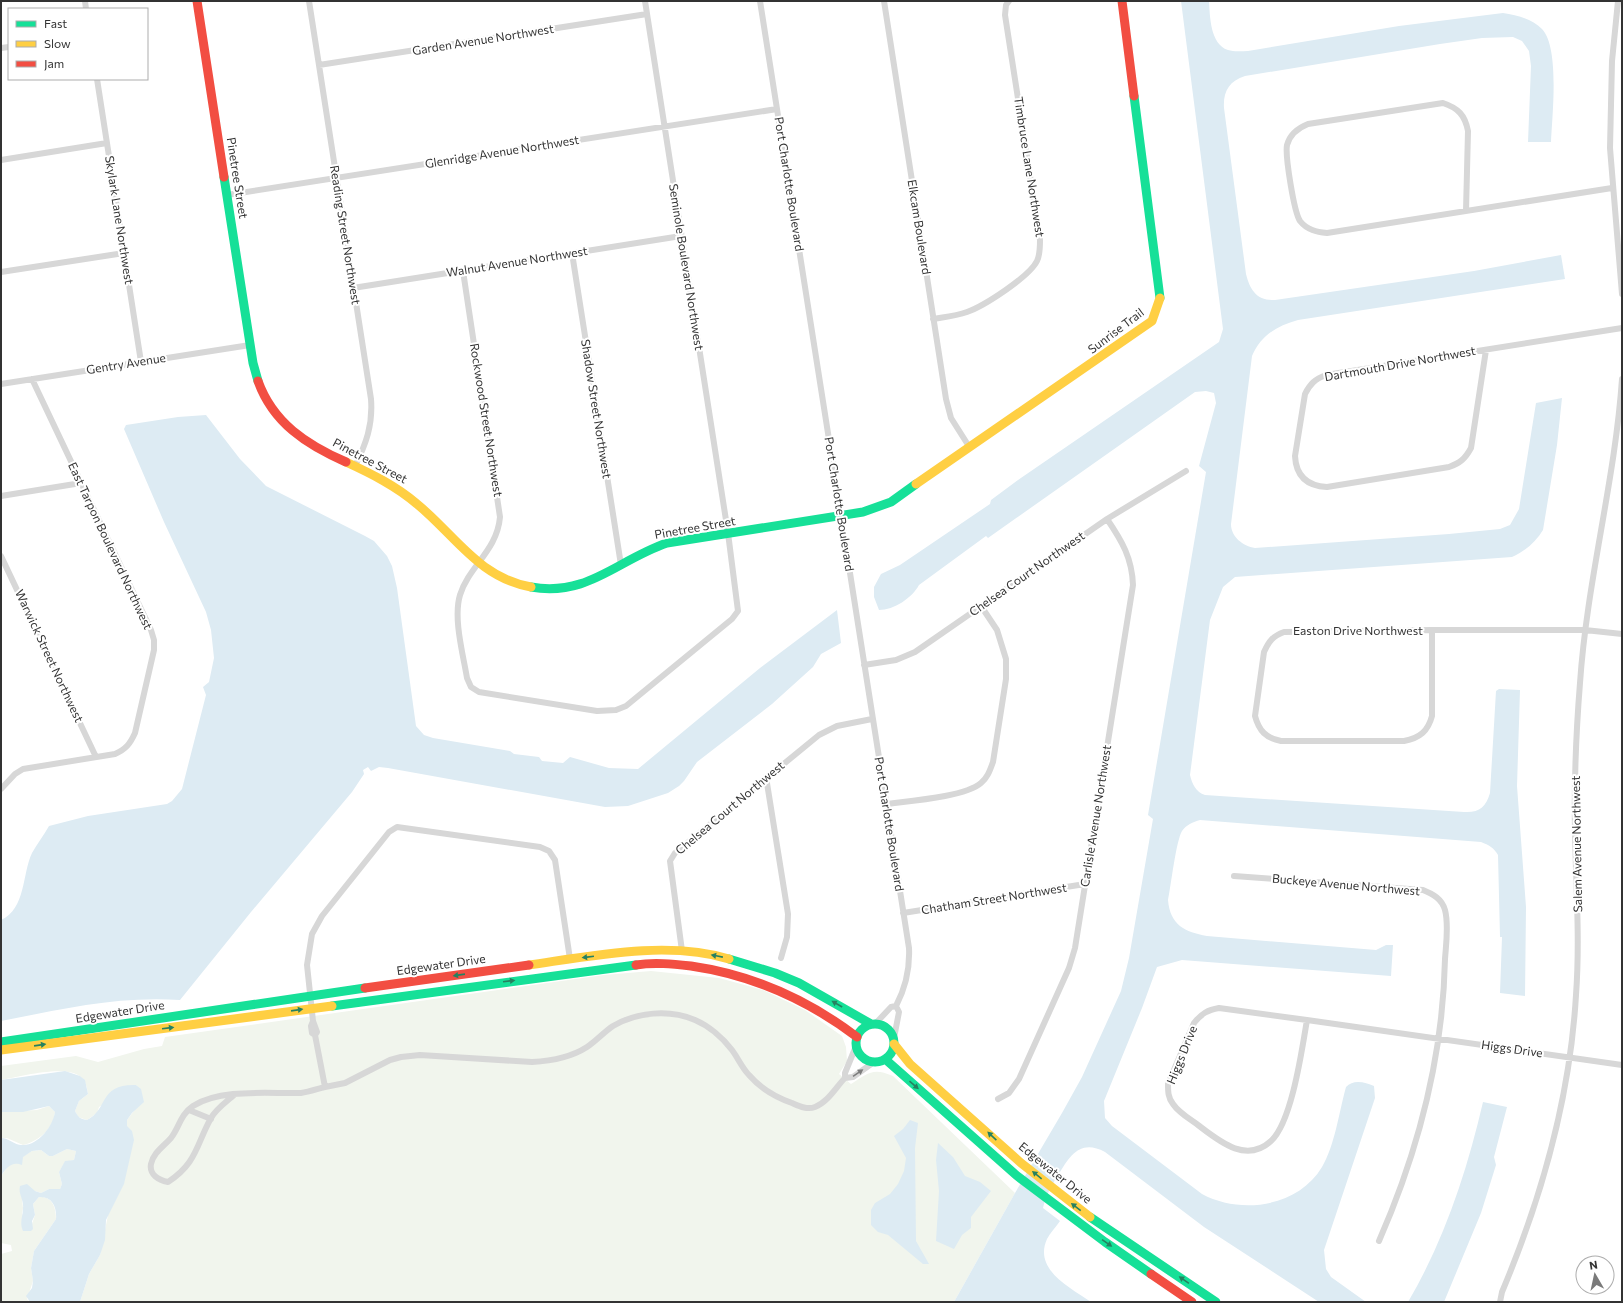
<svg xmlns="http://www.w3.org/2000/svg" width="1623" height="1303" font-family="Commissioner,sans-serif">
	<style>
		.green { fill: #f1f5ed }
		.water { fill: #ddebf3 }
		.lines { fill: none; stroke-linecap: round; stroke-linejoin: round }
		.street { stroke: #d7d7d7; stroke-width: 6 }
		.fast { stroke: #16e098; stroke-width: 9 }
		.slow { stroke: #ffcf43; stroke-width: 9 }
		.jam { stroke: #f24e42; stroke-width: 9 }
		.oneway { fill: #268160 }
		.oneway2 { fill: #7d7d7d }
		.labels { text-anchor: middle; stroke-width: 4; stroke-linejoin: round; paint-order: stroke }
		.street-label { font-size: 12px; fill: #333; stroke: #fff }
	</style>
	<rect width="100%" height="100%" fill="#fff"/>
	<path class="green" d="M 651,971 L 719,978 L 763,990 L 805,1010 L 842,1036 L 846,1047 L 847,1061 L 839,1074 L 851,1084 C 868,1073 873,1067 893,1076 L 1015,1193 L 954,1302 L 80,1302 L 89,1274 L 100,1255 L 127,1120 C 135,1109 149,1097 136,1085 L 99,1107 L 97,1113 L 87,1120 L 78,1117 L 75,1111 L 79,1101 L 88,1094 C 87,1088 86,1081 81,1077 C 65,1064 20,1077 1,1080 L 1,1066 L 76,1056 L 98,1062 L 144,1049 L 162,1046 L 165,1037 L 604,975 Z
		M 49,1106 L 55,1112 C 53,1129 39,1141 23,1145 L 7,1138 L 1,1138 L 1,1112 L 37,1110 Z
		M 67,1149 L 76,1151 L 74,1160 L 65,1162 L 59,1172 L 62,1184 L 60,1189 L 49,1189 L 41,1193 L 35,1191 L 22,1200 L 23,1208 L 22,1214 L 32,1224 L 35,1215 L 33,1204 L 39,1197 C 52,1196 56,1207 56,1219 L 34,1251 L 31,1268 L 33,1281 L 27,1299 L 30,1302 L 1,1302 L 1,1254 L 12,1251 L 11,1245 L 1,1243 L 1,1176 L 9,1165 L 32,1151 L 41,1150 L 49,1156 L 53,1156 Z"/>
	<path class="water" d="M 1181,1 L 1209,1 C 1210,16 1210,44 1228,50 C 1234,52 1242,51 1248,51 L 1399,26 L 1503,13 C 1517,15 1532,19 1542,29 C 1560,48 1552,116 1551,142 L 1528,142 L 1531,66 L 1529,51 L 1522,41 L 1513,37 L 1482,38 L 1440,44 L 1245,76 C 1229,81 1223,92 1224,108 L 1246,274 C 1250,290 1257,301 1275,300 L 1474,271 L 1561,255 L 1565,279 L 1298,320 C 1277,326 1261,335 1252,356 L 1231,524 C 1231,537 1243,546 1255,548 L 1449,534 L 1500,529 L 1510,525 L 1519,509 L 1536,403 L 1562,398 L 1557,445 L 1543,530 C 1536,542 1525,551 1512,557 L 1235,577 L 1223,587 L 1210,620 L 1190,775 C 1192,784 1196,792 1205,795 L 1464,812 C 1479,813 1486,807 1490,793 L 1496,691 L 1499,689 L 1520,690 L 1517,786 L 1526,907 L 1525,996 L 1500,993 L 1502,937 L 1500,937 L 1498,855 C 1494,848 1489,845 1481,842 L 1200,820 C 1193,822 1186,825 1182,831 C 1176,841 1171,886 1168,900 C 1170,925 1185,932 1207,936 L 1376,950 L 1386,945 L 1393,945 L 1391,976 L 1182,960 L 1157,967 L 1142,1008 L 1104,1101 L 1105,1118 L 1112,1126 L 1202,1194 C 1241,1215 1298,1207 1322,1167 C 1335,1145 1339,1112 1346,1087 C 1353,1079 1365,1082 1374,1086 L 1375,1098 L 1324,1250 L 1326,1269 L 1331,1277 L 1366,1302 L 1319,1302 L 1204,1227 L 1105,1152 C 1081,1139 1070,1155 1059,1174 C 1051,1186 1046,1195 1043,1208 L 1060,1221 C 1056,1227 1050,1233 1047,1239 C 1033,1270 1071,1288 1091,1302 L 954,1302 L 1015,1193 L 1062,1113 L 1082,1077 L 1121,991 L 1129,958 L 1153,819 L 1148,815 L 1206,472 L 1199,466 L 1216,403 L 1214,393 L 1206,391 L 1195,392 L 988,538 L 986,536 L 919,585 C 912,598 894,610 879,610 L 874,597 L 874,587 L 881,574 L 900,565 L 990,504 L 991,500 L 1018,480 L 1219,342 L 1223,329 Z
		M 206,415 L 240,459 L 266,486 L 365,536 L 374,541 L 387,556 L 392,566 L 397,588 L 416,726 L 424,735 L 433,738 L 510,751 L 514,754 L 539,757 L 542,761 L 563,763 L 570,757 L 609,768 L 638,769 L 760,668 L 837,610 L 841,643 L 821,654 L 813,667 L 772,704 L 697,762 L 684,781 L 679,786 L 668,793 L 628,806 L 605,807 L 388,768 L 379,767 L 371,771 L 368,767 L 363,770 L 364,774 L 352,792 L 251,912 L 180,1000 C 116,996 63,1009 1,1021 L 1,920 C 26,909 22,874 32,853 C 37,844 44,835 49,826 L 88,816 L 167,804 L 172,801 L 182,789 L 206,695 L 203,687 L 209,682 L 214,658 L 211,630 L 206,612 L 164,522 L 124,429 L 126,425 L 178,417 Z
		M 65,1071 L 80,1076 L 85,1080 L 88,1094 L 79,1101 L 75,1111 C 78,1117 80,1119 87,1120 C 109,1109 98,1084 136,1085 L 141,1089 L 144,1102 L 132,1113 L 127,1120 L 127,1126 L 132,1131 L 134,1140 L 124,1184 L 106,1220 L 105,1240 L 100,1255 L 89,1274 L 80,1302 L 30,1302 L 26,1296 L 32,1288 L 33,1281 L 31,1268 L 34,1251 L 56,1219 C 57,1207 52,1196 39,1197 L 33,1204 L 35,1215 L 32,1221 L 33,1229 L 31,1231 L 23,1231 C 19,1222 23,1217 23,1208 C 24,1200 18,1194 20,1186 L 27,1184 L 35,1191 L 41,1193 L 49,1189 L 60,1189 L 62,1184 L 59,1172 L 65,1161 L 74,1160 L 76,1151 L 67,1149 L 53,1156 L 49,1156 L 41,1150 L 32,1151 L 23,1157 L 22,1165 C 12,1161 7,1167 1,1176 L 1,1138 C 9,1138 14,1145 22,1145 C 38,1146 53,1126 55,1112 L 49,1106 L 23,1112 L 1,1112 L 1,1080 Z
		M 1483,1102 L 1507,1107 L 1494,1157 L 1496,1165 L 1481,1213 L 1444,1302 L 1408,1302 C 1444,1241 1467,1171 1483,1102 Z
		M 910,1120 L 918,1123 L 915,1148 L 916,1241 L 929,1264 L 923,1264 L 888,1235 L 878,1232 L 871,1225 L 871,1210 L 875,1203 L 890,1194 L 898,1184 L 904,1171 L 906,1158 L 894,1136 L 903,1129 Z
		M 938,1143 L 953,1157 L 965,1176 L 980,1182 L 991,1191 L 971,1217 L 971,1228 L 962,1235 L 954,1249 L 936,1241 L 939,1191 L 936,1160 Z"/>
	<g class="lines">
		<path class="street" d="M 85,1 L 86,9
			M 309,1 L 371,399 C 373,425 366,444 355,466
			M 760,1 L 909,948 C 910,969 906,987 896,1006 L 891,1007 L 876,1023
			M 884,1 L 946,399 L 951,418 L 970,448
			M 1618,1 L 1612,61 L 1610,148 L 1622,294
			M 1,48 L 9,47
			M 319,65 L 647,14
			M 97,79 L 141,362
			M 1,160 L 107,143
			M 227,195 L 777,109
			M 1466,211 L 1468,131 C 1465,115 1458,108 1443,103 L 1308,124 C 1298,128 1290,134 1287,145 C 1285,156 1294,212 1300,221 C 1307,230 1317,232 1327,233 L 1612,188
			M 572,253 L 621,565
			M 463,271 L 500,517 C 497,551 469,566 460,595 C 453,618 463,654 467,678 L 471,687 L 479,692 L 597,711 L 616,710 L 626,706 L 732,619 L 738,611 L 728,533 L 645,1
			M 1,272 L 124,253
			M 353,288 L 681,236
			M 933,319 C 945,317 956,316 967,312 C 984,306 1029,277 1037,261 C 1040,255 1040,247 1040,240 L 1005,15 L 1006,5 L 1009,1
			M 1486,350 L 1471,448 C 1465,459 1460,463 1449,467 L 1327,487 C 1307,486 1296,476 1295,456 L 1305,394 C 1310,384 1315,379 1326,375 L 1622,328
			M 1,384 L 250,345
			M 1,496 L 81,483
			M 1,556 L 96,757
			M 1432,630 L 1432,716 C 1428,731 1420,738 1404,741 L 1281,741 C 1266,738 1259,731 1255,716 L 1264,652 C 1269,641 1273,636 1284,632 Z
			M 1432,630 L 1585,630 L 1622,634
			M 864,665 L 896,660 L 915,652 L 1107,519 L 1186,471
			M 766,777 L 788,914 L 787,937 L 781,958
			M 1,789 L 15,774 L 23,769 L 115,754 C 126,749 130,744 135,733 L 154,650 L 154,640 L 151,630 L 32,379
			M 886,804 C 909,801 965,797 981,783 C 988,777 990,770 993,762 L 1006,679 L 1006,659 L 997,630 L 981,606
			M 1234,876 L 1423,890 C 1433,894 1442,899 1445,910 C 1449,925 1446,944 1445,959 C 1443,1056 1418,1152 1379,1241
			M 903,913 L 1085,884
			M 682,951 L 670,861 L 675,853 L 819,735 L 837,726 L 872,719
			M 1219,1008 L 1307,1020 C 1302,1049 1292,1122 1271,1141 C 1246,1164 1219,1141 1198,1125 C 1190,1119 1179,1113 1173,1104 C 1168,1098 1168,1091 1168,1084 L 1194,1023 C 1202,1013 1208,1010 1219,1008 Z
			M 1307,1020 L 1622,1065
			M 313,1021 L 311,1026 L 312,1033 L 315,1035 L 325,1087 L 345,1083 L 390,1060 L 401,1057 L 420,1055 L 532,1062 C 551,1061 570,1058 587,1047 C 596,1041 604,1032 613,1026 C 637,1012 669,1009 695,1020 C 709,1026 723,1038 732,1050 C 738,1058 742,1068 749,1075 C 761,1089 775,1097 792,1103 C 799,1106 807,1110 815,1107 C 828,1102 836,1087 845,1078
			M 315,1035 L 317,1032 L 313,1021 L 307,965 L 312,934 L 322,916 L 389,832 L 397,827 L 540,847 L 549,851 L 555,860 L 570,959
			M 894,1038 L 899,1012 L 896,1006
			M 856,1046 L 845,1073 L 845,1078 L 853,1077 L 874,1062
			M 234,1095 C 226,1102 216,1109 211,1118 C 196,1145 197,1163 168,1182 C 159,1180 149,1175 151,1164 C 153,1153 164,1146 171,1138 C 180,1126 180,1115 193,1106 C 221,1088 270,1094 301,1093 C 309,1092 317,1089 325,1087
			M 998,1099 L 1009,1093 L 1019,1079 L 1069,968 L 1075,948 L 1133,585 C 1132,558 1122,541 1107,519
			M 189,1110 L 211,1119
			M 1500,1302 L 1502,1292 C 1542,1197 1570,1098 1576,995 C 1580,940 1576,887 1575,832 C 1574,782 1576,733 1580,683 C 1587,580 1615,481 1622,379"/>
		<path class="fast" d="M 1134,96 L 1160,298
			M 224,177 L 253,363 L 258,381
			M 531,587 C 588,597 617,560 667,543 L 863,512 L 891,502 L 916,484
			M 729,959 L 775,973 L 799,983 L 871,1024
			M 332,1006 L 636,965
			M856 1043a19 19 0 1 1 38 0a19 19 0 1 1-38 0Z
			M 1,1042 L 365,988
			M 885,1059 L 1016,1175 L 1105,1242 L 1151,1274
			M 1090,1217 L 1216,1302"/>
		<path class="slow" d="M 346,462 C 372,474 396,486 417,504 C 455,535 479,578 531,587
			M 916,484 L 1152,321 L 1160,298
			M 529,965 C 591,956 668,940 729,959
			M 894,1044 L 910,1064 L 1021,1163 L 1090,1217
			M 1,1050 L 332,1006"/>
		<path class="jam" d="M 197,1 L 224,177
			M 1122,1 L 1134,96
			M 258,381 C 273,423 307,445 346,462
			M 636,965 C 654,962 673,964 691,966 C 753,975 807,999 857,1037
			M 365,988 L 529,965
			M 1151,1274 L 1192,1302"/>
	</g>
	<defs><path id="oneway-solid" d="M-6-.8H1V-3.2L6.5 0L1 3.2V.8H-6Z"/></defs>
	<g class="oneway">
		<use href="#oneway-solid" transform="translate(717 956) rotate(-169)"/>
		<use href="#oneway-solid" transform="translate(588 957) rotate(173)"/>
		<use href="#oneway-solid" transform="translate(459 975) rotate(172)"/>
		<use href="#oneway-solid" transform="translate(509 981) rotate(-7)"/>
		<use href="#oneway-solid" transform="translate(837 1004) rotate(-150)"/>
		<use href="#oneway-solid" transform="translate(297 1010) rotate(-8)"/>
		<use href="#oneway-solid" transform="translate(168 1028) rotate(-7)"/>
		<use href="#oneway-solid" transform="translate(40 1045) rotate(-8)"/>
		<use href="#oneway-solid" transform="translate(914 1085) rotate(41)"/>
		<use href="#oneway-solid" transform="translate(992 1136) rotate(-137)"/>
		<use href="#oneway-solid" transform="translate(1037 1175) rotate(-141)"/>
		<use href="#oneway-solid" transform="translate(1076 1207) rotate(-142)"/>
		<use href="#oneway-solid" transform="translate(1107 1243) rotate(35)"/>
		<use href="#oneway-solid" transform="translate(1184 1280) rotate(-145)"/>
	</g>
	<use class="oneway2" href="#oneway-solid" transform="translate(858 1073) rotate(-34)"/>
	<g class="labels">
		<g class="street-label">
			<text transform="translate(483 40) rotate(-9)" y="4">Garden Avenue Northwest</text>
			<text transform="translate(502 152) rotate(-9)" y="4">Glenridge Avenue Northwest</text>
			<text transform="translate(1029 167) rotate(81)" y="4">Timbruce Lane Northwest</text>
			<text transform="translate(237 178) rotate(81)" y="4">Pinetree Street</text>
			<text transform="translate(789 184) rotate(81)" y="4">Port Charlotte Boulevard</text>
			<text transform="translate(119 220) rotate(81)" y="4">Skylark Lane Northwest</text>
			<text transform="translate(919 227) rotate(81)" y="4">Elkcam Boulevard</text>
			<text transform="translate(345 235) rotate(81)" y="4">Reading Street Northwest</text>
			<text transform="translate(517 262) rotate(-9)" y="4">Walnut Avenue Northwest</text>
			<text transform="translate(686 267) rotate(81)" y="4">Seminole Boulevard Northwest</text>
			<text transform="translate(1116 331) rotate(-37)" y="4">Sunrise Trail</text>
			<text transform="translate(126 364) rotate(-9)" y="4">Gentry Avenue</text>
			<text transform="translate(1400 364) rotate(-10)" y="4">Dartmouth Drive Northwest</text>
			<text transform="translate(596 409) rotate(81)" y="4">Shadow Street Northwest</text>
			<text transform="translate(486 420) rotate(81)" y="4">Rockwood Street Northwest</text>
			<text transform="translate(370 461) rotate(28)" y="4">Pinetree Street</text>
			<text transform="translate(839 504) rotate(81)" y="4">Port Charlotte Boulevard</text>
			<text transform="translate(695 528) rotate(-10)" y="4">Pinetree Street</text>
			<text transform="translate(110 546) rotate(65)" y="4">East Tarpon Boulevard Northwest</text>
			<text transform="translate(1027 574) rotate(-35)" y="4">Chelsea Court Northwest</text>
			<text x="1358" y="635">Easton Drive Northwest</text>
			<text transform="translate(49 656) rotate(65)" y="4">Warwick Street Northwest</text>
			<text transform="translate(730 808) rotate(-40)" y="4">Chelsea Court Northwest</text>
			<text transform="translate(1096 816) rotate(-81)" y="4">Carlisle Avenue Northwest</text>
			<text transform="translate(889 824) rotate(81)" y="4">Port Charlotte Boulevard</text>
			<text transform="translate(1577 844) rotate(-91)" y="4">Salem Avenue Northwest</text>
			<text transform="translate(1346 885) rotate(5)" y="4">Buckeye Avenue Northwest</text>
			<text transform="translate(994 899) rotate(-9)" y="4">Chatham Street Northwest</text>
			<text transform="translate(441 965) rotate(-8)" y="4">Edgewater Drive</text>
			<text transform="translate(120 1012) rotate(-9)" y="4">Edgewater Drive</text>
			<text transform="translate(1512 1049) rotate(8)" y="4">Higgs Drive</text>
			<text transform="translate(1182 1055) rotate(-68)" y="4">Higgs Drive</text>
			<text transform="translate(1055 1173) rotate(39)" y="4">Edgewater Drive</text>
		</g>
	</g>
	<rect width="1623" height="1303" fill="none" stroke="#333333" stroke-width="4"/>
	<rect x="8" y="8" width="140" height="72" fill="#ffffff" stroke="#adadad"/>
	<rect x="16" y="21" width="20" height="6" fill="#16e098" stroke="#adadad"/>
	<text x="44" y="28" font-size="12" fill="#333333">Fast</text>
	<rect x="16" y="41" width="20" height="6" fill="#ffcf43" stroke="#adadad"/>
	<text x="44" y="48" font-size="12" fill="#333333">Slow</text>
	<rect x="16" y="61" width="20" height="6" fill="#f24e42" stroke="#adadad"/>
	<text x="44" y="68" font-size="12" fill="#333333">Jam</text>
	<g transform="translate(1595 1275) rotate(351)"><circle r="19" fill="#ffffff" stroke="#adadad"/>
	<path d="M0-3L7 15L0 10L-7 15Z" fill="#7a7a7a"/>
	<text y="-6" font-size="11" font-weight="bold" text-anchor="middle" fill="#333333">N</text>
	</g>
</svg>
